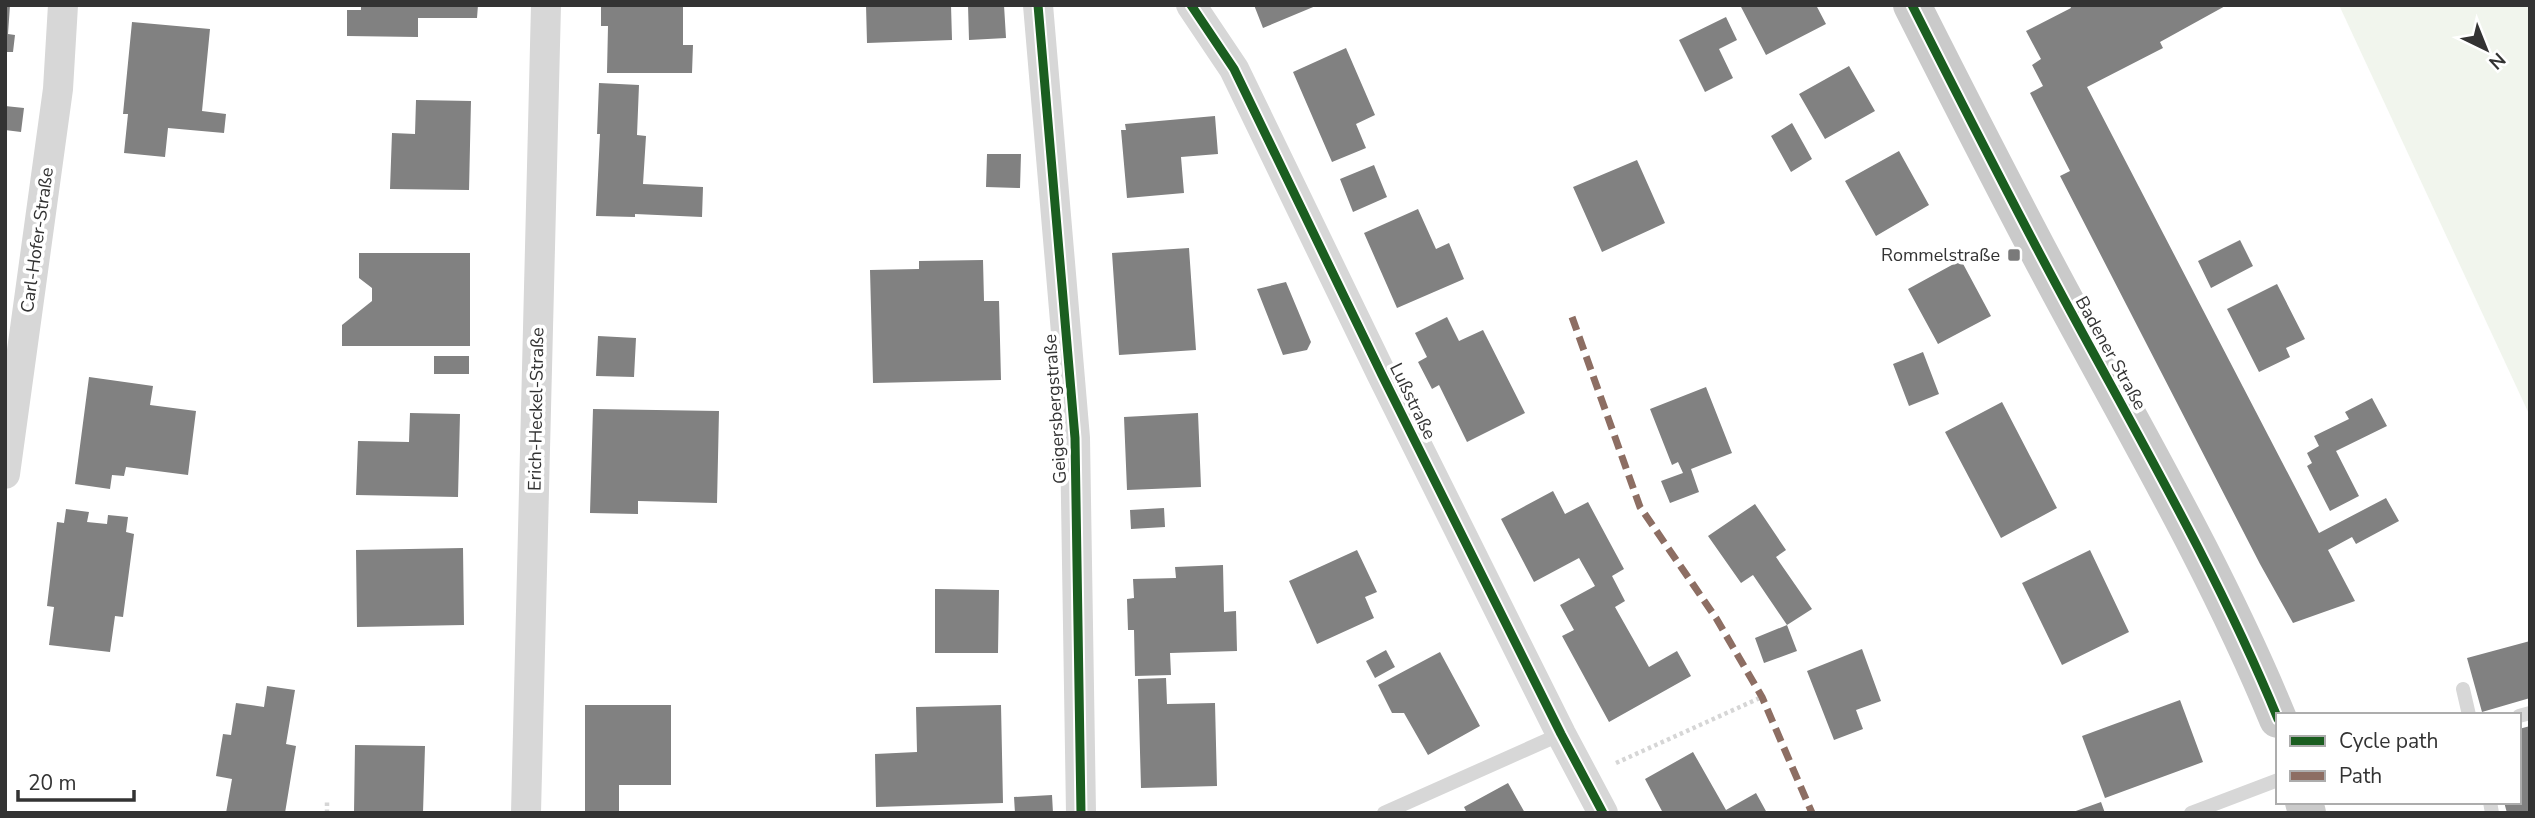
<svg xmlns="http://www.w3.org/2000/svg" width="2535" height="818" font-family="'Nunito Sans',sans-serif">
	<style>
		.green { fill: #f1f5ed }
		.building { fill: #818181 }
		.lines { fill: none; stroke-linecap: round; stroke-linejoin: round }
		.path { stroke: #d6d6d6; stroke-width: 4.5; stroke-dasharray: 3.5 3.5; stroke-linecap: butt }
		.service { stroke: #d7d7d7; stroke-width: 14 }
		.minor { stroke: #d7d7d7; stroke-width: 30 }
		.primary { stroke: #cacaca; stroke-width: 38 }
		.quiet { stroke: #8d6e63; stroke-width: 7; stroke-dasharray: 14 7; stroke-linecap: butt }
		.cycleway-casing { stroke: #fff; stroke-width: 13 }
		.cycleway { stroke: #1b5e20; stroke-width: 9 }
		.poi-dot { fill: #7a7a7a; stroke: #fff; stroke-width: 2.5 }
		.labels { text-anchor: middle; stroke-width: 7; stroke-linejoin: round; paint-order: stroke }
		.street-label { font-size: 18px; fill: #333; stroke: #fff }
		.poi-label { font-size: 18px; fill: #333; stroke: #fff; text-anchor: end }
	</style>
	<rect width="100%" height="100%" fill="#fff"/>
	<path class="green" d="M 2339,5 L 2530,5 L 2530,416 Z"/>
	<path class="building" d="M 5,5 L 10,5 L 8,34 L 15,35 L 13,52 L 5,52 Z
		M 361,5 L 478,5 L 477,18 L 418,18 L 418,37 L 347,36 L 347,10 L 361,10 Z
		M 601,5 L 683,5 L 683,45 L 693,45 L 692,73 L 607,73 L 608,26 L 601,26 Z
		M 866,5 L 951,5 L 952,40 L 867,43 Z
		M 968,5 L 1004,5 L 1006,38 L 969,40 Z
		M 1254,5 L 1318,5 L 1263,28 Z
		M 1740,5 L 1816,5 L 1826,24 L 1766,55 Z
		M 2070,5 L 2227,5 L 2160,42 L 2163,48 L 2087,87 L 2319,533 L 2386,498 L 2399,521 L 2356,544 L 2352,537 L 2328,550 L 2355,601 L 2293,623 L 2260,564 L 2060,176 L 2070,171 L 2030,93 L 2043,86 L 2032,65 L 2041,59 L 2026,31 L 2071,8 Z
		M 1726,17 L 1737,40 L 1719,49 L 1733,78 L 1705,92 L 1679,40 Z
		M 132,22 L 210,29 L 202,111 L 226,114 L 224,133 L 168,128 L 165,157 L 124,153 L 128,114 L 123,114 Z
		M 1346,48 L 1375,115 L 1356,124 L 1366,148 L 1332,162 L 1293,72 Z
		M 1849,66 L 1875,111 L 1825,139 L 1799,94 Z
		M 599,83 L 639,85 L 637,135 L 646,136 L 643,184 L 703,187 L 702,217 L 635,214 L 635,217 L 596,216 L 600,134 L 597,134 Z
		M 416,100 L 471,101 L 469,190 L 390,189 L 392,133 L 415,134 Z
		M 5,106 L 24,108 L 21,132 L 5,130 Z
		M 1215,116 L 1218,154 L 1181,157 L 1184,193 L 1127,198 L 1121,130 L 1126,130 L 1125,124 Z
		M 1792,123 L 1812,159 L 1791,172 L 1771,136 Z
		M 1899,151 L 1929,205 L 1876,236 L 1845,181 Z
		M 987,154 L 1021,154 L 1020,188 L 986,187 Z
		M 1637,160 L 1665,223 L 1602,252 L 1573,187 Z
		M 1374,165 L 1387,197 L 1353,212 L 1340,179 Z
		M 1418,209 L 1436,249 L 1449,243 L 1464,279 L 1397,308 L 1364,233 Z
		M 2240,240 L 2253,266 L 2211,288 L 2198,261 Z
		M 1189,248 L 1196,350 L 1119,355 L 1112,253 Z
		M 359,253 L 470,253 L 470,346 L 342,346 L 342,325 L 372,301 L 372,288 L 359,278 Z
		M 983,260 L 984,301 L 999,301 L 1001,380 L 873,383 L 870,270 L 919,269 L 919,261 Z
		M 1961,260 L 1991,316 L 1938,344 L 1908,289 Z
		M 1286,282 L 1311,342 L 1307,350 L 1283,355 L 1257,289 Z
		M 2277,284 L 2305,339 L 2286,348 L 2290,357 L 2259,372 L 2227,309 Z
		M 1447,317 L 1459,341 L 1483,330 L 1525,413 L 1467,442 L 1439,385 L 1432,389 L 1418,362 L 1427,357 L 1415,333 Z
		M 598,336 L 636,338 L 634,377 L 596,376 Z
		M 1923,352 L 1939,394 L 1909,406 L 1893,364 Z
		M 434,356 L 469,356 L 469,374 L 434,374 Z
		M 89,377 L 153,386 L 150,405 L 196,411 L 188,475 L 126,467 L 124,476 L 112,475 L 110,489 L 75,484 Z
		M 1706,387 L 1732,453 L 1691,469 L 1699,492 L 1670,503 L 1661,481 L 1683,473 L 1678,462 L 1672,465 L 1650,409 Z
		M 2372,398 L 2387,426 L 2336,451 L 2359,496 L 2330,511 L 2307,466 L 2312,463 L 2307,453 L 2319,446 L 2314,436 L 2349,419 L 2345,412 Z
		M 2002,402 L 2057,508 L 2001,538 L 1945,432 Z
		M 593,409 L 719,411 L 717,503 L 638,501 L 638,514 L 590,513 Z
		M 410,413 L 460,414 L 458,497 L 356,495 L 358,441 L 409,442 Z
		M 1198,413 L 1201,487 L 1127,490 L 1124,417 Z
		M 1553,491 L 1565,514 L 1588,502 L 1624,569 L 1612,576 L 1625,601 L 1615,607 L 1649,667 L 1677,651 L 1691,676 L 1609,722 L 1562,636 L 1574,630 L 1560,605 L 1595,586 L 1579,558 L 1534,582 L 1501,519 Z
		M 1755,504 L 1786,550 L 1776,557 L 1812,609 L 1787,625 L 1753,575 L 1741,583 L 1708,536 Z
		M 1164,508 L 1165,527 L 1131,529 L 1130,510 Z
		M 66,509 L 89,512 L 87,522 L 107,524 L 108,515 L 128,517 L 126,532 L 134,534 L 123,617 L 115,616 L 110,652 L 49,645 L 54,607 L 47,606 L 57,522 L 64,523 Z
		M 463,548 L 464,625 L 357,627 L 356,550 Z
		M 1357,550 L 1377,592 L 1365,597 L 1374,618 L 1317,644 L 1289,581 Z
		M 2090,550 L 2129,632 L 2062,665 L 2022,583 Z
		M 1223,565 L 1224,612 L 1236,611 L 1237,651 L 1170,653 L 1171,675 L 1135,676 L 1134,630 L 1128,630 L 1127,599 L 1134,598 L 1133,579 L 1176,578 L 1175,567 Z
		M 935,589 L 999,590 L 998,653 L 935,653 Z
		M 1787,625 L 1797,651 L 1764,663 L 1755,638 Z
		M 2530,641 L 2530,698 L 2482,712 L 2467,658 Z
		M 1862,649 L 1881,701 L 1856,710 L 1863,729 L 1834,740 L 1807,671 Z
		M 1386,650 L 1395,667 L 1375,678 L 1366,661 Z
		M 1440,652 L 1480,726 L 1428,755 L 1404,713 L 1392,713 L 1378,685 Z
		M 1166,678 L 1167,704 L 1215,703 L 1217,786 L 1141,788 L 1138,679 Z
		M 267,686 L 295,690 L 286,744 L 296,746 L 285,813 L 226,813 L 232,779 L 216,776 L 223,734 L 231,735 L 236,703 L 264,707 Z
		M 2180,700 L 2203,762 L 2105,798 L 2082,736 Z
		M 585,705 L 671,705 L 671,785 L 619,785 L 619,813 L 585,813 Z
		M 1001,705 L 1003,803 L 876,807 L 875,754 L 917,752 L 916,707 Z
		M 2530,726 L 2530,813 L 2507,813 L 2504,802 L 2519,802 L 2519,729 Z
		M 355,745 L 425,746 L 423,813 L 354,813 Z
		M 1693,752 L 1726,810 L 1756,793 L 1767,813 L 1663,813 L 1645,779 Z
		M 1508,783 L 1525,813 L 1467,813 L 1464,807 Z
		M 1052,795 L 1053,813 L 1015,813 L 1014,797 Z
		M 2101,802 L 2105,813 L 2073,813 L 2073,812 Z"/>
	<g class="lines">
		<path class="path" d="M 1616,763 L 1762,697
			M 327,813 L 327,801"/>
		<path class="service" d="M 2463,689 L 2469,715
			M 2519,716 L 2530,713
			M 2490,802 L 2492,813
			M 1384,813 L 1561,734
			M 2191,813 L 2278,780"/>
		<path class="minor" d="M 1038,5 L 1075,438 L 1081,813
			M 1191,5 L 1234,69 L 1382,375 L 1561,734 L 1603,813
			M 5,474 L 58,89 L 63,5
			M 526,813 L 546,5"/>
		<path class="primary" d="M 1912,5 C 1964,108 2016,211 2071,312 C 2143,445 2220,578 2278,719
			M 2304,802 L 2307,813"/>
		<path class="quiet" d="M 1572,317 L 1640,507 L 1716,618 L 1762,697 L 1812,813"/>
		<defs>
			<path id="cycleway" d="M 1038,5 L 1075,438 L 1081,813
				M 1191,5 L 1234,69 L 1382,375 L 1561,734 L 1603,813
				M 1912,5 C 1964,108 2016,211 2071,312 C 2143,445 2220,578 2278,719"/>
		</defs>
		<use href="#cycleway" class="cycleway-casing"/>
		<use href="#cycleway" class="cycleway"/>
	</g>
	<rect class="poi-dot" x="2007" y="248" width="14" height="14" rx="3.5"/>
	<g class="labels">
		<g class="street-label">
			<text transform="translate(37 240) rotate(-82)" y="6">Carl-Hofer-Straße</text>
			<text transform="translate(2111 353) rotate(61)" y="6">Badener Straße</text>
			<text transform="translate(1413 401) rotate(64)" y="6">Lußstraße</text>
			<text transform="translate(536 409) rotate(-89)" y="6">Erich-Heckel-Straße</text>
			<text transform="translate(1055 409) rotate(-94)" y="6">Geigersbergstraße</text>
		</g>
		<g class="poi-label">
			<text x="2000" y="261">Rommelstraße</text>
		</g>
	</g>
	<rect width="2535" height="818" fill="none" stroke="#333333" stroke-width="14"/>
	<rect x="2276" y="713" width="245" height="91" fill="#ffffff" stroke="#adadad" stroke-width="2"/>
	<rect x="2290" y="736" width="35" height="10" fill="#1b5e20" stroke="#adadad" stroke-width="2"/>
	<text x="2339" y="748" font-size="21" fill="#333333">Cycle path</text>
	<rect x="2290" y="771" width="35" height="10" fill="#8d6e63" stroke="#adadad" stroke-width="2"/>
	<text x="2339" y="783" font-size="21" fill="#333333">Path</text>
	<g transform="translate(2486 49) rotate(137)" stroke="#ffffff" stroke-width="5" paint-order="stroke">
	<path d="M0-5L12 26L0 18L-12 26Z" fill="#333333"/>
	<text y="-10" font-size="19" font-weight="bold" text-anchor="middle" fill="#333333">N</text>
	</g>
	<path d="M18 790v10h116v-10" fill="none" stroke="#333333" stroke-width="3.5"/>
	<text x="28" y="790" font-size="21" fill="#333333" stroke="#ffffff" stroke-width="5" paint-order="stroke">20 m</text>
</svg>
